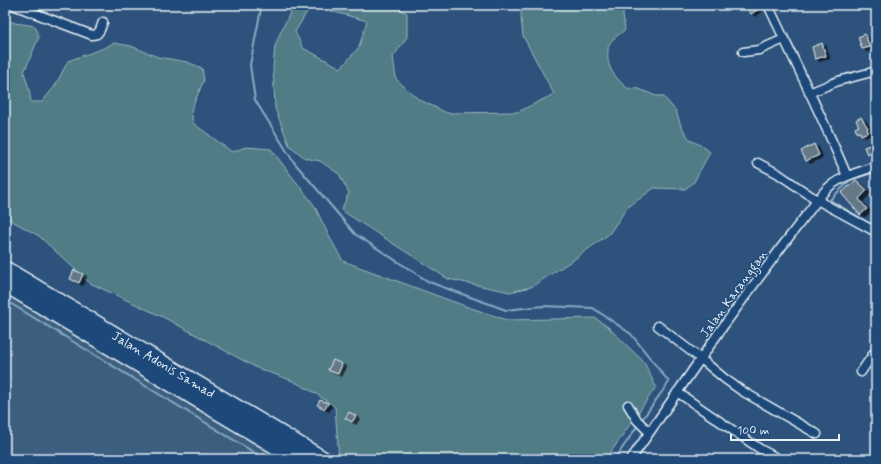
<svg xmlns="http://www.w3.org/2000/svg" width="881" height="464" font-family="Mynerve,sans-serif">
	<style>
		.built { fill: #3e5e7f }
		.green { fill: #507c85; stroke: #9cb6be }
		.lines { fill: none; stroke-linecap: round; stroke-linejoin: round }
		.stream { stroke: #86abc3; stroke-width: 2 }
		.building { fill: #657886; stroke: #e8f1f8; filter: url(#shadow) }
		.street-casing { stroke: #e8f1f8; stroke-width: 11 }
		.highway-casing { stroke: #e8f1f8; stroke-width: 18 }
		.street { stroke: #1f4a7a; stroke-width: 8 }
		.highway { stroke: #1f4a7a; stroke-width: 15 }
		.labels { text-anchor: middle; stroke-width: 3; stroke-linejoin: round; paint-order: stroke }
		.street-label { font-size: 13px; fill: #e8f1f8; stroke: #1f4a7a }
	</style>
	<defs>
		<filter id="shadow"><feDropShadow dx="4" dy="2.5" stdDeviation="0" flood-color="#0009"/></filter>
	</defs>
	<rect width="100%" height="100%" fill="#2d537c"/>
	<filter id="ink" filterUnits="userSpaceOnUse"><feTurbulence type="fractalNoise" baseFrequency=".025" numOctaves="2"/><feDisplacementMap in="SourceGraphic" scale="8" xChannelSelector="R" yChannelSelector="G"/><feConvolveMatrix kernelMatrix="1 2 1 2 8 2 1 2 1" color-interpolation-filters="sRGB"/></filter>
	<g filter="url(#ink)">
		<path class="built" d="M 5,289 L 290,459 L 5,459 Z"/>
		<path class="green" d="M 288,5 L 311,5 L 295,32 L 303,48 L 341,68 L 359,47 L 367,21 L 331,11 L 333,5 L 391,5 L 407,13 L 407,37 L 393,57 L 396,79 L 418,99 L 447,113 L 518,112 L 554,94 L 523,36 L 521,19 L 521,8 L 524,5 L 624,5 L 623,15 L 625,30 C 620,34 611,39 609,45 C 608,47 608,49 608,51 C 606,68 615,77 627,88 L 639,89 L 656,96 L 663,96 L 676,111 L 681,126 L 690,140 L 704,147 L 710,152 L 694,182 L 685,189 L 654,188 L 627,208 L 609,234 L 573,260 L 531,287 L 510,292 L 448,279 L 341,210 L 349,193 L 339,174 L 320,161 L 305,158 L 289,145 L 275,108 L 273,67 L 275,46 L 281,31 L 291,11 Z
			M 5,19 L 15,23 L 35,26 L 39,37 L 24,72 L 29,89 L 31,102 L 42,102 L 55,86 L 68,61 L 104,48 L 114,43 L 131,46 L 158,57 L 187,62 L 202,68 L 204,80 L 191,110 L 193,123 L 232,152 L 246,147 L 271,149 L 314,205 L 330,238 L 343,261 L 465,306 L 507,320 L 595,318 L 608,327 L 644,362 L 656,387 L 606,459 L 339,459 L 335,407 L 315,393 L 293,381 L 257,368 L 163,317 L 90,283 L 39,236 L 5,217 Z"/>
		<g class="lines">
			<path class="stream" d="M 261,5 L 261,9 L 250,65 L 255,100 L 293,161 L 355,234 L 429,282 L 506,310 L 543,306 L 593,308 L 631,334 L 669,382 L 641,421
				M 872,173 L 850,180 L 830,200 L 876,227
				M 5,300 L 265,459
				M 615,459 L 638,425"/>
		</g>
		<path class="building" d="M 745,5 L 763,5 L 763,6 L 751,14 Z
			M 865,34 L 870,47 L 862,49 L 858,37 Z
			M 822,43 L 826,56 L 815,59 L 812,47 Z
			M 861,117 L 868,128 L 867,129 L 868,132 L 861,135 L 860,132 L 857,133 L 855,128 L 859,126 L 856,120 Z
			M 814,144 L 819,155 L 806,161 L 801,151 Z
			M 870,145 L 872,152 L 867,154 L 864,147 Z
			M 856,180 L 867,190 L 859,199 L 867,209 L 860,215 L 841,193 Z
			M 74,270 L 83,274 L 79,283 L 70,279 Z
			M 333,360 L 342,364 L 338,374 L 328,370 Z
			M 320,400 L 328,403 L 325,409 L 317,405 Z
			M 349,412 L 356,416 L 352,422 L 345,418 Z"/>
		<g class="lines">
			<defs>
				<path id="street" d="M 13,5 L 92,35 L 97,34 L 100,30 L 103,22
					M 768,5 C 795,62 823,118 847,176
					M 743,52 L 759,50 L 784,39
					M 809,93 L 838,81 L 876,71
					M 758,163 L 777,173 L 817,200 L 876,232
					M 658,326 L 701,359 L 725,379 L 742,391 L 817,434
					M 861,372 L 876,350
					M 677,392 L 760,449 L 779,459
					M 628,405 L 637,420 L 649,432
					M 631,459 L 722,328 L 783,245 L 823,193 C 836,177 857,173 876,166"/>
				<g id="highway">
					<path id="s1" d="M 5,269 L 323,459"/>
					<path d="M 5,284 L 297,459"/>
				</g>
			</defs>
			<use href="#street" class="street-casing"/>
			<use href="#highway" class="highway-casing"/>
			<use href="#street" class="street"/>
			<use href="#highway" class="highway"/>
		</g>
	</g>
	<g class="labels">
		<g class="street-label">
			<text transform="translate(733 293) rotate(-54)" y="5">Jalan Karanggan</text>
			<text dy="5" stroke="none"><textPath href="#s1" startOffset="185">Jalan Adonis Samad</textPath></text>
		</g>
	</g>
	<rect width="881" height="464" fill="none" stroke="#1f4a7a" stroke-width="20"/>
	<rect x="10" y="10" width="861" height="444" fill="none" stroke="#e8f1f8" stroke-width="1.5" filter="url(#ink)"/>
	<path d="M731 434v6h108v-6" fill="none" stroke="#e8f1f8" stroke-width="2"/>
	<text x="737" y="434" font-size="12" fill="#e8f1f8" stroke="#1f4a7a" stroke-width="3" paint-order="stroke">100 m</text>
</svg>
